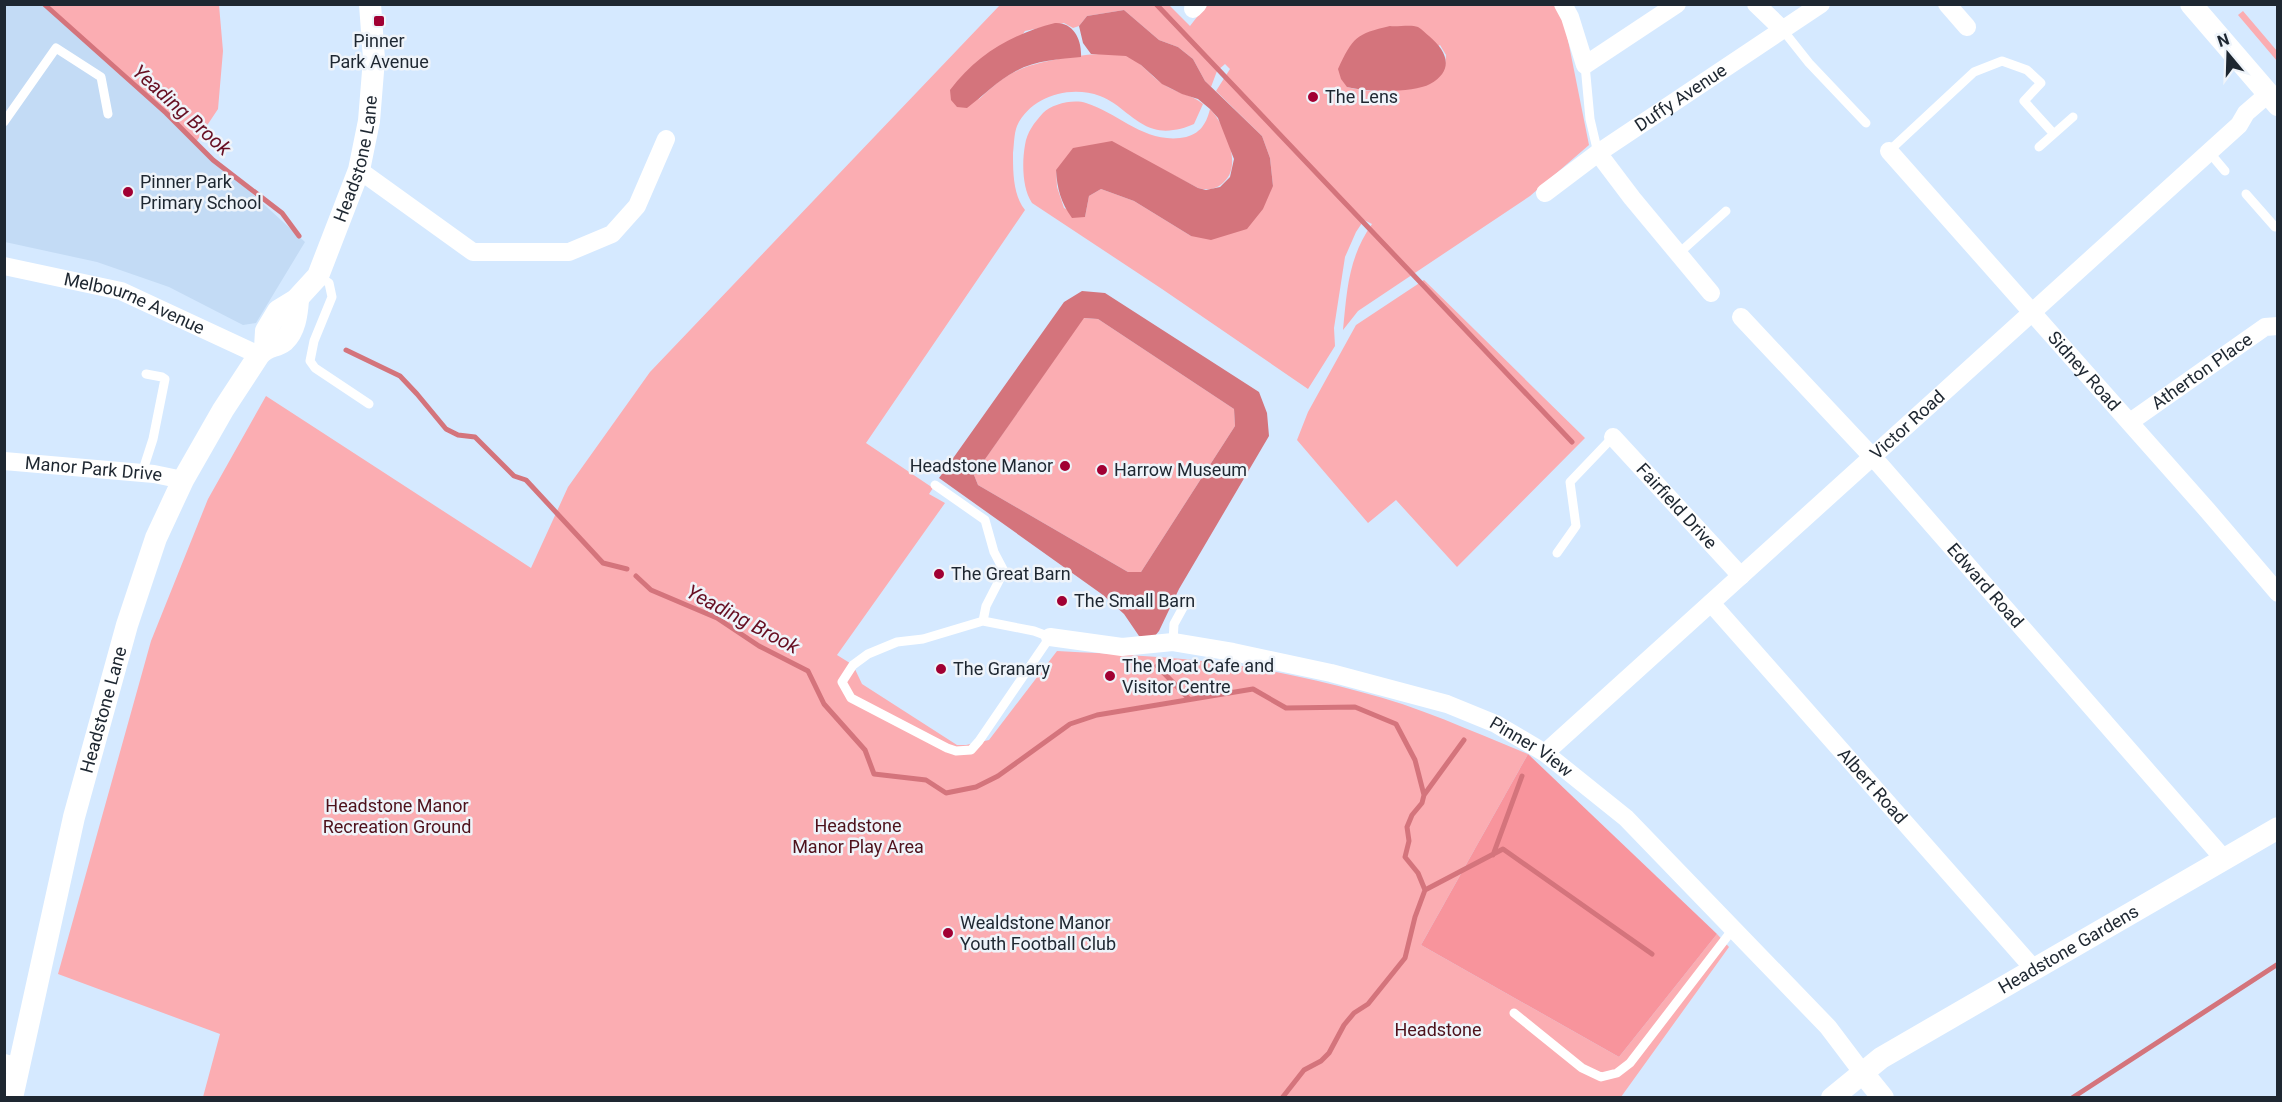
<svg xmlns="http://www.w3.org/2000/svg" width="2282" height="1102" font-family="Roboto,sans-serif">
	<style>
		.built { fill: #c3dbf5 }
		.green { fill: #fbadb2; fill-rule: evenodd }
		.forest { fill: #f8949c }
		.water { fill: #d4747c; fill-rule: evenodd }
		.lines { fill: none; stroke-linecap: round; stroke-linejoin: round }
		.stream { stroke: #d4747c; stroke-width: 5 }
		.service { stroke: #fff; stroke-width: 9 }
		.minor { stroke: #fff; stroke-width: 18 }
		.tertiary { stroke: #fff; stroke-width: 22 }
		.poi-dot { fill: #a10033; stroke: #eff4fa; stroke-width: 2 }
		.labels { text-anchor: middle; stroke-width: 5; stroke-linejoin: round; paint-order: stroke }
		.poi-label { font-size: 18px; fill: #1e2731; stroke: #eff4fa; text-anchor: start }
		.street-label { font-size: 18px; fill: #1e2731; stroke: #eff4fa }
		.park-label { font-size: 18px; fill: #4e111b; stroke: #eff4fa }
		.water-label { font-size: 20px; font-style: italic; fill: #670f22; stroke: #eff4fa }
	</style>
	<rect width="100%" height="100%" fill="#d5e9ff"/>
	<path class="built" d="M 5,4 L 47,5 L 305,242 L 256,323 L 243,325 L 169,287 L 97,262 L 5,242 Z"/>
	<path class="green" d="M 1207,4 L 1556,4 L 1563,15 L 1589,145 L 1530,196 L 1358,311 L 1343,330 C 1347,291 1348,258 1372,224 L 1364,220 L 1356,232 L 1345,257 L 1334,328 L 1335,346 L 1308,389 L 1162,289 L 1032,203 C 1022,188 1022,162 1025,145 C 1027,132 1034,123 1043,113 C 1052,104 1073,99 1086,103 C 1118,113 1143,142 1180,138 C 1198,136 1206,126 1210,109 C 1225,125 1243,165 1224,182 C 1217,189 1208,191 1198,188 L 1137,156 L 1056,170 L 1057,187 L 1064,208 L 1085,217 L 1089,196 L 1101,189 L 1134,201 L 1191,236 L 1273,186 L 1270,158 L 1262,136 L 1216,91 L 1230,69 L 1225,64 L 1217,71 L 1211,87 L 1205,81 L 1193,59 L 1178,47 L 1159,40 L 1124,10 L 1087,16 L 1079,26 L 1073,28 L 1064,23 L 1025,31 L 978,100 C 990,89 1003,76 1019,70 C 1039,60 1106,49 1127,56 C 1141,61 1150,76 1163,84 C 1175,93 1192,94 1203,104 L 1194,124 C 1183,129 1167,133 1154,129 C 1133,123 1120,103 1100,96 C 1070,85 1031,96 1017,126 C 1014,133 1014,146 1013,153 C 1013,172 1013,195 1025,210 L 866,443 L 933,488 L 929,494 L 945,503 L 837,655 L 853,665 L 862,684 L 957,745 L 966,745 L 989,740 L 1057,651 C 1117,654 1176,657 1235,665 C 1277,671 1320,681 1361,692 C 1418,706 1473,732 1528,754 L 1421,945 L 1619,1057 L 1717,934 L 1729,947 L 1621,1097 L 203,1097 L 220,1034 L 58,974 L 151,641 L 208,499 L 266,396 L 531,568 L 568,487 L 650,372 L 1000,5 L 1169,5 L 1190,26 ZM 1440,45 L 1446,55 L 1445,66 C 1408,83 1390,98 1347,87 Z
		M 47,5 L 219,5 L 223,51 L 218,109 L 196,142 Z
		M 2243,11 L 2277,51 L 2277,61 L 2238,15 Z
		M 1424,280 L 1585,438 L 1457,567 L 1396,500 L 1368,523 L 1297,440 L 1308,412 L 1356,325 Z
		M 1083,318 L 1098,319 L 1234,409 L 1235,426 L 1141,572 L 1128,572 L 978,485 L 974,475 Z"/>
	<path class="forest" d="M 1528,754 L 1717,934 L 1619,1057 L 1421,945 Z"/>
	<path class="water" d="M 1124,10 L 1159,40 L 1178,47 L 1193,59 L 1205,81 L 1262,136 L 1270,158 L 1273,186 L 1263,209 L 1247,229 L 1211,240 L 1191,236 L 1134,201 L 1101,189 L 1089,196 L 1085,217 L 1072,218 C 1061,203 1057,188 1056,170 L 1073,148 L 1112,141 L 1198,188 L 1206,190 L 1220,187 L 1230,177 L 1234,159 L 1218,118 L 1210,109 L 1198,99 L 1182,94 L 1162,84 L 1141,65 L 1126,56 L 1091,54 L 1083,43 L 1079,26 L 1087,16 Z
		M 1055,23 C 1073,22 1082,39 1081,57 C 1060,59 1036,60 1016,71 C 998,80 983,96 967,108 L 957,107 L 951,100 L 950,90 C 977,54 1012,34 1055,23 Z
		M 1390,26 C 1398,27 1411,24 1418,27 C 1422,29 1426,34 1429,36 C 1447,51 1455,70 1430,84 C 1414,93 1366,92 1347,87 L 1341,79 L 1338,69 C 1353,37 1356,34 1390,26 Z
		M 1082,291 L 1105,293 L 1259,392 L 1267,413 L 1269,436 L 1179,589 L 1159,631 L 1154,637 L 1146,638 L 1139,636 L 1124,614 L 1103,595 L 939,478 L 1064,302 ZM 1084,318 L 1098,319 L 1234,409 L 1235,426 L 1141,572 L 1128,572 L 978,485 L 974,475 Z"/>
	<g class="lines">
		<path class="stream" d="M 44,4 L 166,113 L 213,160 L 282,213 L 299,236
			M 1156,4 L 1572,442
			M 346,350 L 400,376 L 417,394 L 446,429 L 458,435 L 475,437 L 514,476 L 526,480 L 603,563 L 627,569
			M 636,576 L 651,590 L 717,618 L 759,646 L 808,671 L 824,704 L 865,750 L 874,774 L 926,780 L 946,793 L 976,787 L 998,776 L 1070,724 L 1097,715 L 1253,689 L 1286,708 L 1355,707 L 1396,724 L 1415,760 L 1424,795 L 1422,803 L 1412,815 L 1407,827 L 1409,841 L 1405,857 L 1418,873 L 1425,890 L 1415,917 L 1405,958 L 1368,1004 L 1354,1013 L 1344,1025 L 1329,1053 L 1321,1061 L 1304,1070 L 1282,1098
			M 1157,666 L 1189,699
			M 1424,795 L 1464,740
			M 1493,855 L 1522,776
			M 1425,890 L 1503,849 L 1652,954
			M 2072,1098 L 2278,964"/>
		<path class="service" d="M 1782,29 L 1809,63 L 1866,123
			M 1585,65 L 1590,119 L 1598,153
			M 4,122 L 56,48 L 101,77 L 108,114
			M 2039,147 L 2073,117
			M 1889,151 L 1974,72 L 2002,61 L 2027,70 L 2041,83 L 2024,101 L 2053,133
			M 2209,152 L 2225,171
			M 2246,194 L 2275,227
			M 1678,254 L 1726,211
			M 318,276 L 329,283 L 332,297 L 314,341 L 310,361 L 315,368 L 369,404
			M 142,473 L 153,439 L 165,379 L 162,377 L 146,374
			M 935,485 L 985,520 L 994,552 L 1004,571 L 986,606 L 983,621
			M 1557,553 L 1576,526 L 1570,482 L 1613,437
			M 983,621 L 1034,631 L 1050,637 L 979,741 L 971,750 L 956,751 L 947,748 L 851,698 L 842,682 L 853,665 L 868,654 L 897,642 L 923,639 Z
			M 1173,642 L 1174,624 L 1185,604
			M 1514,1013 L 1582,1068 L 1601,1077 L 1617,1073 L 1630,1063 L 1733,929"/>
		<g class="minor">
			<path d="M 1563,4 L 1570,17 L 1585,65 L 1677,4"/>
			<path d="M 1756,4 L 1782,29"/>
			<path d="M 1947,4 L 1967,27"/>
			<path d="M 1193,9 L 1198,4"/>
			<path id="s1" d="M 1889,151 L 2208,511 L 2278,593"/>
			<path d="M 1598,153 L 1632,198 L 1711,293"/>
			<path d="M 359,170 L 473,252 L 569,252 L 612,234 L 637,206 L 666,139"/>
			<path id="s2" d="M 1545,193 L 1598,153 L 1821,4"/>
			<path id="s3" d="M 4,266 L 121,291 L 259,355"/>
			<path id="s4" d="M 1741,317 L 1880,465 L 2224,859"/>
			<path id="s5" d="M 2130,422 L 2265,327 L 2278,326"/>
			<path id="s6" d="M 1613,437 L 1741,576"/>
			<path id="s7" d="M 4,461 L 154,474 L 183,480"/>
			<path id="s8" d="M 1711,603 L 2034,969"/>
			<path id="s9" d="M 1050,637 L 1122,647 L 1173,642 L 1233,652 L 1331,673 L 1447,704 L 1496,724 L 1545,753 L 1626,818 L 1828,1027 L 1862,1072"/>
			<path id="s10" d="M 1545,753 L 2239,125 L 2246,113 L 2268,94"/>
			<path d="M 4,1063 L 19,1067"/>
		</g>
		<g class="tertiary">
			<path d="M 2191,4 L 2278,105"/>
			<path id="s11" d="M 265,348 L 266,331 L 278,311 L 296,300 L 318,276 L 359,170 L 369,121 L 374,59 L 370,4"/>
			<path d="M 1862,1072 L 1883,1098"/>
			<path id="s12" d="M 12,1098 L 74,817 L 127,625 L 156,538 L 183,480 L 223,410 L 259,355 C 268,344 275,348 284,341 C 295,331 297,314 298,300 L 296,300"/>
			<path id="s13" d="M 1832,1098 L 1881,1058 L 2278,828"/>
		</g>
	</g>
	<g class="poi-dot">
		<rect x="373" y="15" width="12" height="12" rx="3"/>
		<circle cx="1313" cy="97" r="6"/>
		<circle cx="128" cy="192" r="6"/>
		<circle cx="1065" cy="466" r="6"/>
		<circle cx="1102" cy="470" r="6"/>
		<circle cx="939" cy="574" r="6"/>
		<circle cx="1062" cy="601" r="6"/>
		<circle cx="941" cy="669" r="6"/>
		<circle cx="1110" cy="676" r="6"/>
		<circle cx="948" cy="933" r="6"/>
	</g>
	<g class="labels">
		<g class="poi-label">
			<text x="379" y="47" text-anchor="middle">Pinner<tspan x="379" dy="21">Park Avenue</tspan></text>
			<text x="1325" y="103">The Lens</text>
			<text x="140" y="188">Pinner Park<tspan x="140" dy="21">Primary School</tspan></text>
			<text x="1053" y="472" text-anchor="end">Headstone Manor</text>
			<text x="1114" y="476">Harrow Museum</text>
			<text x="951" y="580">The Great Barn</text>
			<text x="1074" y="607">The Small Barn</text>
			<text x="1122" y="672">The Moat Cafe and<tspan x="1122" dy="21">Visitor Centre</tspan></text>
			<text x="953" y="675">The Granary</text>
			<text x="960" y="929">Wealdstone Manor<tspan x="960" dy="21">Youth Football Club</tspan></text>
		</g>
		<g class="street-label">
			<text dy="6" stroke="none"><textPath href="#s2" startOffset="166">Duffy Avenue</textPath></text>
			<text dy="6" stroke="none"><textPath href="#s11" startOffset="218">Headstone Lane</textPath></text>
			<text dy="6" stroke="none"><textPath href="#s3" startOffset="136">Melbourne Avenue</textPath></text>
			<text dy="6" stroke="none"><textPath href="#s1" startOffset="294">Sidney Road</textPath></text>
			<text dy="6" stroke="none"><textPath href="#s5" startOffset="88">Atherton Place</textPath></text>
			<text dy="6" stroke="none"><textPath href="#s10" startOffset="489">Victor Road</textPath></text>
			<text dy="6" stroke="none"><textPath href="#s7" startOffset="90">Manor Park Drive</textPath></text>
			<text dy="6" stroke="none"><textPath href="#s6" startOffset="94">Fairfield Drive</textPath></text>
			<text dy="6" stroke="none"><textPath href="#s4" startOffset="363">Edward Road</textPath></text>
			<text dy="6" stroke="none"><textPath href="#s12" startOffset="399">Headstone Lane</textPath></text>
			<text dy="6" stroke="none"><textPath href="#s9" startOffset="500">Pinner View</textPath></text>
			<text dy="6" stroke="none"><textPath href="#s8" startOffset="244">Albert Road</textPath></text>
			<text dy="6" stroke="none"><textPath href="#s13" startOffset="280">Headstone Gardens</textPath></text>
		</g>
		<g class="park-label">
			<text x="397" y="812">Headstone Manor<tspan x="397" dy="21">Recreation Ground</tspan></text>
			<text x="858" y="832">Headstone<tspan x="858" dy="21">Manor Play Area</tspan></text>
			<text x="1438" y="1036">Headstone</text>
		</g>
		<g class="water-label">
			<text transform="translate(182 110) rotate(42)" y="7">Yeading Brook</text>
			<text transform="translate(743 619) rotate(28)" y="7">Yeading Brook</text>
		</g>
	</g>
	<rect width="2282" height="1102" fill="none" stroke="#1e2731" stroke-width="12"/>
	<g transform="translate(2228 54) rotate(341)" stroke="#eff4fa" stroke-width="4.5" paint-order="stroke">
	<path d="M0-4.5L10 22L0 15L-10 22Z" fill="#1e2731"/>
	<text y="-9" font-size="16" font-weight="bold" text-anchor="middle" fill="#1e2731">N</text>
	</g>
</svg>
